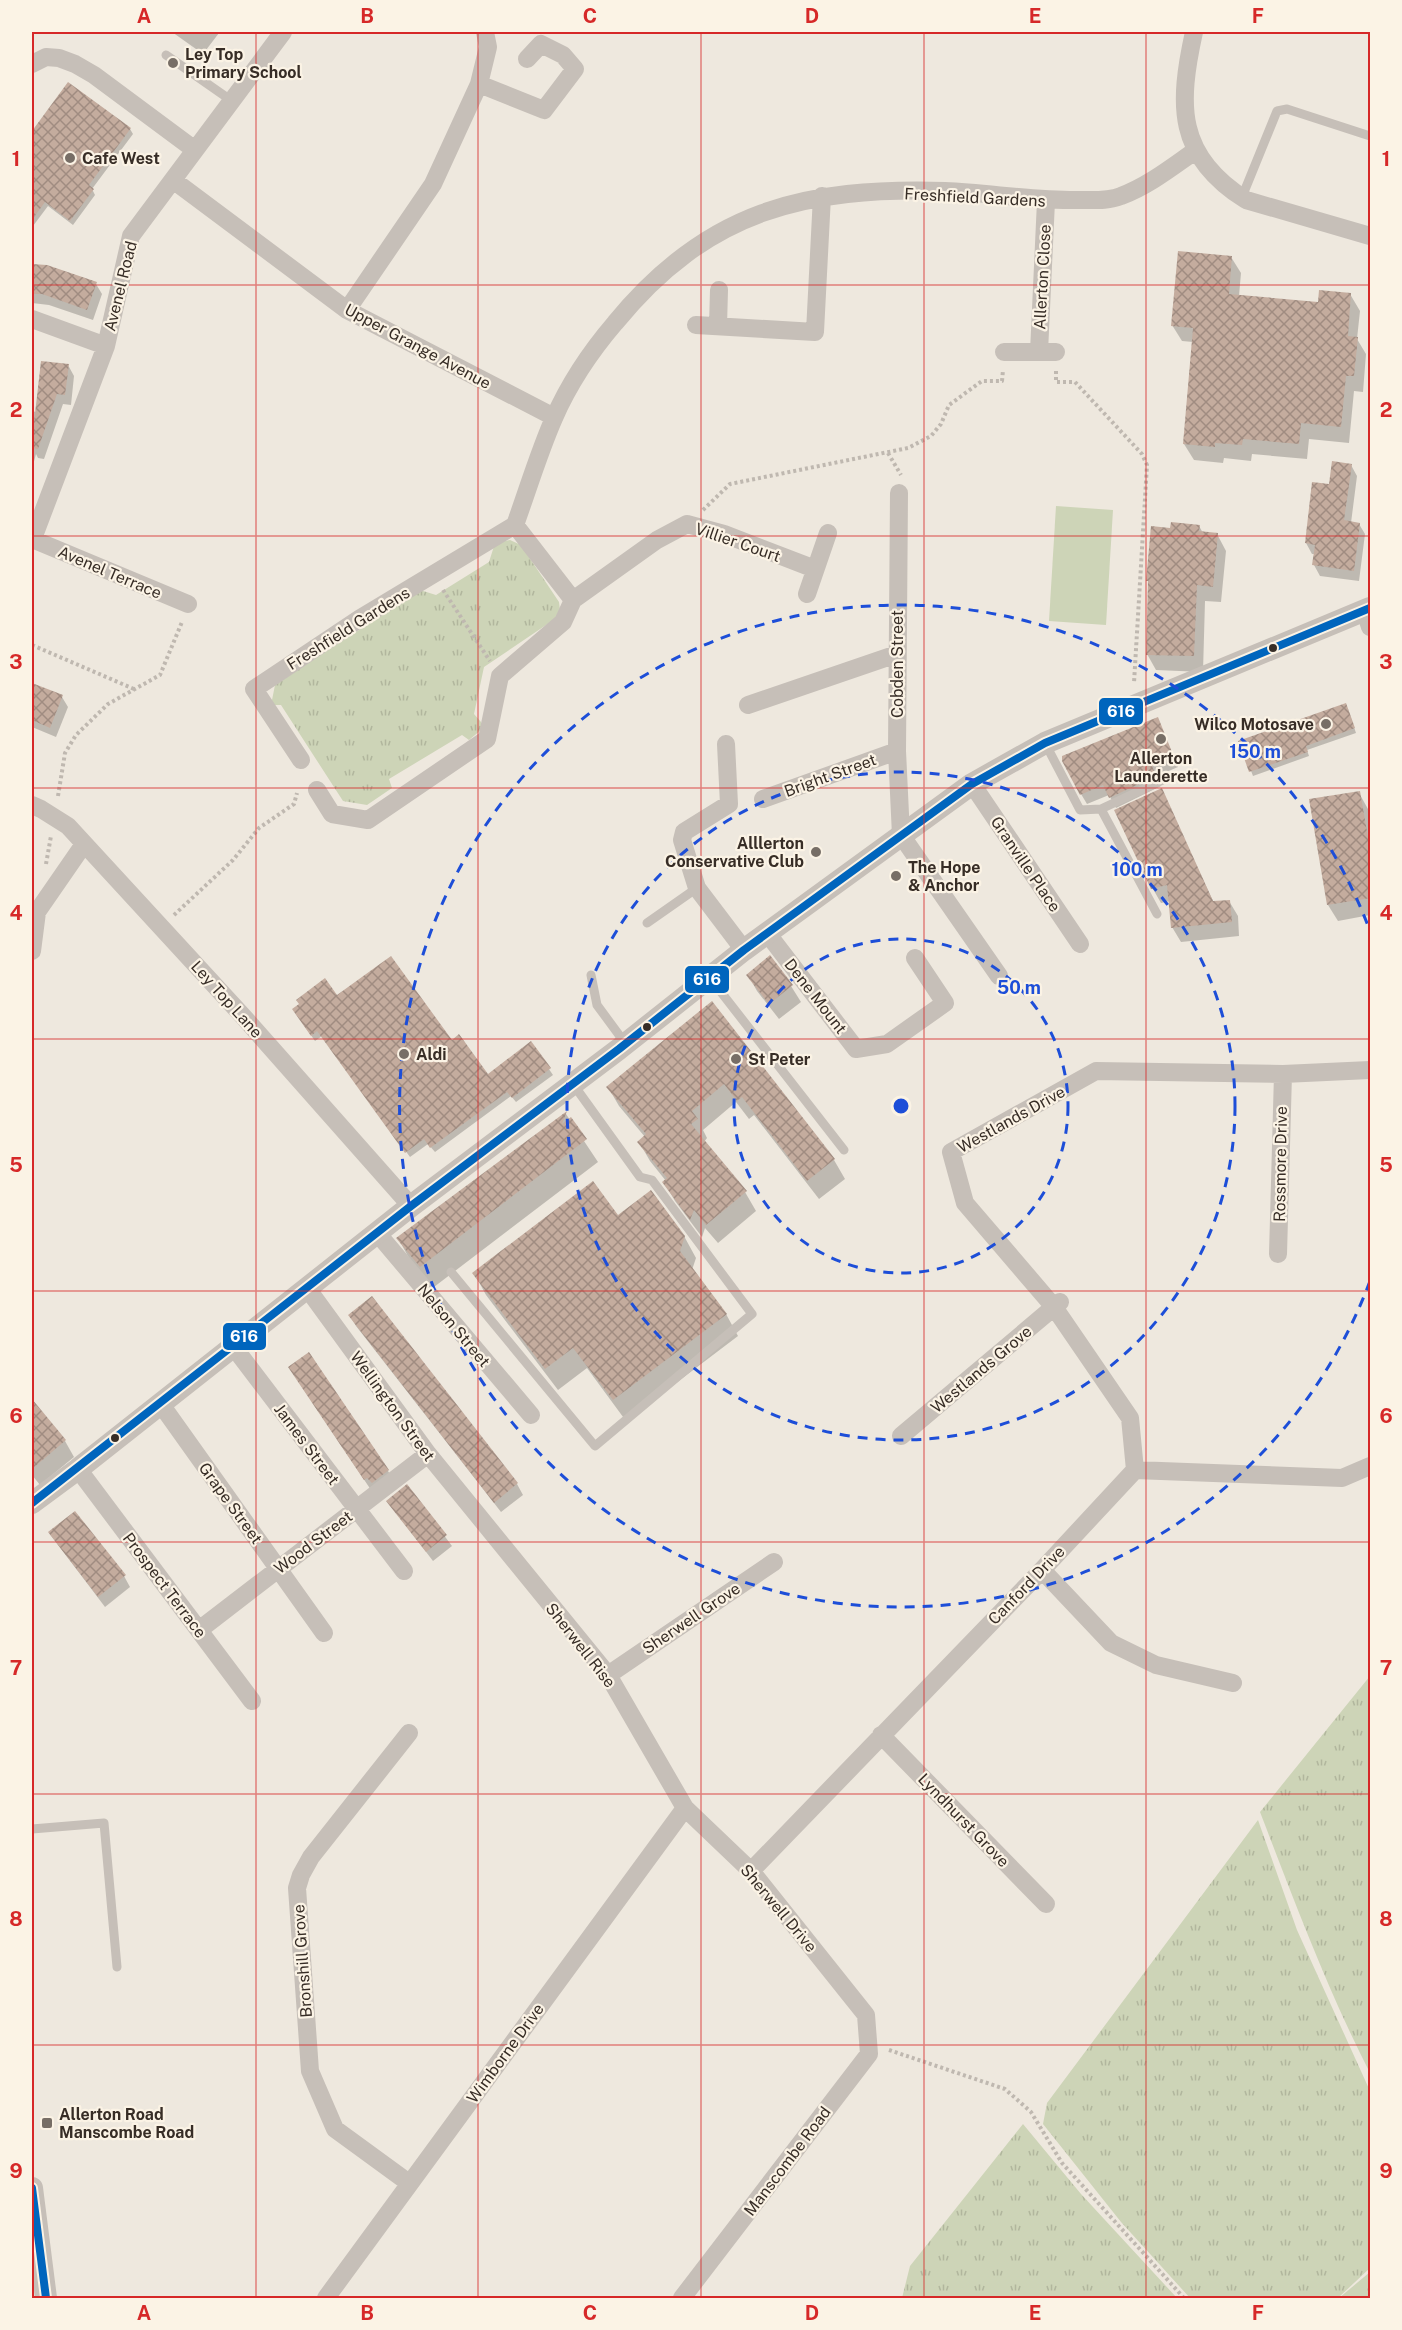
<svg xmlns="http://www.w3.org/2000/svg" width="1402" height="2330" font-family="'Public Sans',sans-serif">
	<style>
		.grass { fill: url(#grass-tufts) }
		.forest { fill: url(#forest-crowns) }
		.park { fill: #cdd4b7 }
		.shadow { fill: #0003 }
		.building { fill: url(#building-cross-hatch) }
		.lines { fill: none; stroke-linecap: round; stroke-linejoin: round }
		.path { stroke: #bfb8b0; stroke-width: 4; stroke-dasharray: 3 3; stroke-linecap: butt }
		.service { stroke: #c6bfb8; stroke-width: 9 }
		.minor { stroke: #c6bfb8; stroke-width: 18 }
		.tertiary { stroke: #c6bfb8; stroke-width: 22 }
		.bus-1-casing { stroke: #fbf3e5; stroke-width: 12 }
		.bus-1 { stroke: #0065bd; stroke-width: 8 }
		.grid { fill: none; stroke: #d62828; stroke-width: 1.5; stroke-opacity: 0.55 }
		.ring { fill: none; stroke: #1d4ed8; stroke-width: 3; stroke-dasharray: 10 8 }
		.poi-dot { fill: #776e66; stroke: #fbf3e5; stroke-width: 2 }
		.bus-dot { fill: #372d26; stroke: #fbf3e5; stroke-width: 2 }
		.labels { text-anchor: middle; stroke-width: 4.5; stroke-linejoin: round; paint-order: stroke }
		.poi-label { font-size: 16px; font-weight: bold; fill: #372d26; stroke: #fbf3e5; text-anchor: start }
		.street-label { font-size: 16px; fill: #372d26; stroke: #fbf3e5 }
		.centre { fill: #1d4ed8; stroke: #fbf3e5; stroke-width: 3 }
		.ring-label { font-size: 18px; text-anchor: middle; font-weight: bold; fill: #1d4ed8; stroke: #fbf3e5; stroke-width: 4.5; stroke-linejoin: round; paint-order: stroke }
		.line-badge { stroke: #fbf3e5; stroke-width: 2 }
		.badge-label { font-size: 16px; text-anchor: middle; font-weight: bold; fill: #fff }
		.neatline { fill: none; stroke: #d62828; stroke-width: 2 }
		.grid-label { font-size: 20px; text-anchor: middle; font-weight: bold; fill: #d62828 }
	</style>
	<defs>
		<pattern id="grass-tufts" width="24" height="20" patternUnits="userSpaceOnUse" patternTransform="scale(1.5)"><rect width="24" height="20" fill="#cdd4b7"/><path d="M3 7l-1-3M5 7V3M7 7l1-3M15 17l-1-3M17 17v-4M19 17l1-3" fill="none" stroke="#b1b69d"/></pattern>
		<pattern id="forest-crowns" width="20" height="18" patternUnits="userSpaceOnUse" patternTransform="scale(1.5)"><rect width="20" height="18" fill="#cdd4b7"/><path d="M2 6a3 3 0 1 1 6 0M12 15a3 3 0 1 1 6 0" fill="none" stroke="#b1b69d"/></pattern>
		<pattern id="building-cross-hatch" width="8" height="8" patternUnits="userSpaceOnUse" patternTransform="scale(1.5)"><rect width="8" height="8" fill="#c4ac9e"/><path d="M0 0l8 8M0 8l8-8" fill="none" stroke="#a08c81"/></pattern>
	</defs>
	<rect width="100%" height="100%" fill="#eee8de"/>
	<path class="grass" d="M 510,540 L 521,545 L 559,602 L 560,610 L 555,619 L 484,667 L 474,714 L 481,722 L 481,730 L 469,740 L 462,735 L 389,779 L 392,788 L 367,805 L 343,801 L 281,705 L 271,705 L 275,685 L 420,590 L 436,595 L 489,562 L 495,543 Z
		M 1370,1676 L 1370,2073 C 1327,1989 1294,1900 1260,1812 Z
		M 1258,1820 L 1297,1930 L 1370,2091 L 1370,2268 L 1338,2298 L 1190,2298 L 1121,2222 L 1043,2124 L 1047,2103 Z
		M 1023,2124 L 1081,2194 L 1177,2298 L 902,2298 L 910,2266 Z"/>
	<path class="forest" d="M 1370,2272 L 1370,2298 L 1339,2298 Z"/>
	<path class="park" d="M 1056,506 L 1113,510 L 1106,625 L 1049,621 Z"/>
	<path class="shadow" d="M 172,32 L 218,32 L 219,33 L 203,54 Z
		M 69,84 L 130,129 L 133,134 L 92,189 L 95,195 L 73,225 L 48,206 L 33,226 L 32,134 Z
		M 1231,257 L 1241,273 L 1239,296 L 1319,303 L 1350,294 L 1360,311 L 1357,339 L 1366,354 L 1363,392 L 1354,391 L 1349,443 L 1309,439 L 1307,459 L 1252,454 L 1251,461 L 1224,458 L 1223,463 L 1194,460 L 1184,444 L 1193,342 L 1182,341 L 1172,325 Z
		M 32,266 L 47,267 L 96,284 L 102,294 L 93,320 L 49,305 L 32,303 Z
		M 68,365 L 74,376 L 71,405 L 63,404 L 44,459 L 38,458 L 36,454 L 32,469 L 32,411 L 36,412 Z
		M 1351,465 L 1357,476 L 1351,523 L 1359,524 L 1365,534 L 1359,581 L 1320,576 L 1314,565 L 1315,554 L 1312,554 L 1306,543 Z
		M 1199,526 L 1203,533 L 1217,534 L 1226,551 L 1221,602 L 1205,601 L 1203,672 L 1156,670 L 1147,654 L 1149,584 L 1148,581 L 1172,530 Z
		M 32,684 L 62,697 L 68,707 L 56,737 L 32,727 Z
		M 1348,709 L 1356,733 L 1307,750 L 1309,756 L 1253,776 L 1240,742 Z
		M 1157,719 L 1178,767 L 1157,776 L 1161,786 L 1116,808 L 1109,795 L 1087,804 L 1081,794 Z
		M 1161,790 L 1214,903 L 1229,901 L 1238,916 L 1239,936 L 1181,942 L 1172,927 L 1170,901 L 1161,903 L 1153,889 Z
		M 1359,793 L 1368,809 L 1370,821 L 1370,915 L 1338,921 L 1328,905 Z
		M 748,975 L 791,986 L 801,1002 L 779,1019 L 757,991 Z
		M 337,997 L 451,1042 L 487,1076 L 531,1043 L 553,1075 L 516,1102 L 511,1096 L 435,1152 L 428,1144 L 410,1157 L 322,1036 L 315,1041 L 297,1015 Z
		M 712,1003 L 834,1160 L 845,1179 L 819,1199 L 754,1115 L 749,1119 L 736,1102 L 703,1130 L 707,1138 L 704,1142 L 745,1192 L 756,1211 L 718,1243 L 705,1228 L 702,1237 L 675,1201 L 664,1182 L 666,1181 L 650,1161 L 639,1142 L 645,1137 L 619,1106 L 608,1087 Z
		M 566,1114 L 598,1162 L 434,1287 L 410,1260 L 398,1238 Z
		M 618,1217 L 684,1236 L 696,1258 L 692,1270 L 726,1314 L 738,1336 L 626,1421 L 587,1368 L 558,1390 L 486,1295 L 474,1273 Z
		M 371,1298 L 517,1484 L 523,1495 L 501,1512 L 356,1326 L 350,1316 Z
		M 296,1378 L 388,1471 L 394,1481 L 371,1490 Z
		M 35,1405 L 65,1441 L 74,1457 L 40,1485 L 32,1475 L 32,1408 Z
		M 407,1486 L 452,1546 L 433,1561 L 387,1501 Z
		M 49,1533 L 124,1576 L 130,1587 L 105,1607 Z"/>
	<path class="building" d="M 68,82 L 131,128 L 89,185 L 94,189 L 70,221 L 45,202 L 32,220 L 32,131 Z
		M 1178,251 L 1232,256 L 1229,294 L 1318,302 L 1319,290 L 1351,293 L 1348,336 L 1358,337 L 1354,376 L 1346,376 L 1341,427 L 1301,423 L 1299,444 L 1243,439 L 1242,445 L 1215,443 L 1215,447 L 1183,444 L 1193,328 L 1171,326 Z
		M 32,264 L 47,265 L 97,282 L 87,310 L 42,294 L 32,294 Z
		M 41,361 L 69,364 L 65,395 L 57,394 L 38,449 L 32,448 L 32,440 Z
		M 1332,461 L 1352,464 L 1344,520 L 1360,523 L 1354,571 L 1312,565 L 1315,545 L 1305,543 L 1312,482 L 1329,484 Z
		M 1171,522 L 1200,525 L 1199,531 L 1218,533 L 1213,587 L 1197,585 L 1194,656 L 1146,655 L 1148,581 L 1146,581 L 1151,526 L 1170,528 Z
		M 32,683 L 63,695 L 50,728 L 32,720 Z
		M 1346,703 L 1355,728 L 1306,746 L 1308,752 L 1249,772 L 1238,741 Z
		M 1158,717 L 1174,757 L 1152,766 L 1156,776 L 1109,798 L 1103,785 L 1080,795 L 1062,761 L 1062,756 Z
		M 1162,788 L 1213,901 L 1230,900 L 1232,922 L 1171,928 L 1167,885 L 1151,889 L 1114,810 Z
		M 1360,791 L 1371,855 L 1371,898 L 1327,905 L 1309,799 Z
		M 770,955 L 793,985 L 769,1004 L 746,975 Z
		M 391,956 L 452,1040 L 459,1034 L 488,1074 L 531,1041 L 551,1068 L 512,1098 L 507,1092 L 430,1148 L 424,1139 L 405,1153 L 317,1031 L 311,1036 L 292,1009 L 299,1004 L 296,1000 L 325,978 L 337,995 Z
		M 712,1001 L 835,1159 L 807,1181 L 742,1097 L 737,1101 L 724,1084 L 692,1111 L 698,1119 L 691,1124 L 747,1191 L 706,1225 L 694,1210 L 690,1220 L 662,1182 L 667,1178 L 637,1142 L 646,1134 L 606,1087 Z
		M 567,1111 L 562,1124 L 571,1117 L 587,1139 L 420,1267 L 396,1238 Z
		M 593,1181 L 618,1215 L 651,1190 L 685,1236 L 680,1251 L 727,1314 L 613,1400 L 573,1348 L 545,1369 L 472,1273 Z
		M 372,1296 L 518,1483 L 494,1503 L 348,1315 Z
		M 309,1352 L 389,1470 L 372,1483 L 367,1478 L 364,1480 L 288,1367 Z
		M 32,1399 L 66,1440 L 32,1469 Z
		M 407,1484 L 447,1535 L 426,1552 L 386,1501 Z
		M 75,1511 L 126,1575 L 98,1597 L 48,1532 Z"/>
	<g class="lines">
		<path class="path" d="M 1056,371 L 1056,382 L 1075,382 L 1142,454 L 1147,465 L 1134,683
			M 888,453 L 901,475
			M 703,510 L 730,484 L 908,448 L 931,436 L 941,424 L 949,405 L 982,381 L 1002,381 L 1003,370
			M 443,590 L 490,661
			M 32,645 L 134,689
			M 58,796 L 65,753 L 76,735 L 108,704 L 160,675 L 182,622
			M 46,864 L 51,836
			M 174,915 L 233,860 L 259,828 L 294,804 L 297,793
			M 889,2050 L 1005,2089 L 1031,2112 L 1062,2163 L 1184,2298"/>
		<path class="service" d="M 166,55 L 232,101
			M 1242,197 L 1277,111 L 1287,109 L 1370,136
			M 1045,743 L 1080,810 L 1101,809 L 1165,779
			M 1101,809 L 1157,914
			M 647,923 L 697,888
			M 591,975 L 597,1005 L 625,1043
			M 710,978 L 844,1150
			M 451,1272 L 595,1446 L 752,1314 L 652,1180 L 640,1177 L 573,1084
			M 32,1829 L 104,1823 L 117,1967"/>
		<path class="minor" d="M 1194,32 C 1178,105 1176,156 1246,200 L 1370,236
			M 32,64 L 46,57 L 59,58 L 75,64 L 94,75 L 195,150
			M 479,84 L 544,110 L 575,69 L 563,55 L 541,44 L 527,59
			M 173,180 L 347,310 L 554,417
			M 347,310 L 433,184 L 479,84 L 488,47 L 485,32
			M 32,319 L 106,346
			M 696,325 L 815,332 L 822,196
			M 718,326 L 719,290
			M 1004,352 L 1056,352
			M 1039,352 L 1046,201
			M 899,493 L 897,751 L 901,835 L 999,976
			M 32,539 L 188,604
			M 32,541 L 106,346 L 131,236 L 283,32
			M 807,594 L 828,533
			M 573,600 L 515,525 C 528,489 539,452 554,418 C 569,384 591,351 615,323 C 707,210 805,187 945,191 C 991,193 1035,201 1081,200 C 1094,200 1109,201 1121,196 C 1148,186 1172,167 1195,151
			M 573,600 L 657,540 L 687,524 L 724,534 L 815,569
			M 1365,611 L 1370,627
			M 748,705 L 897,654
			M 726,744 L 729,804 L 684,832 L 682,840 L 697,888 L 744,950
			M 301,760 L 254,689 L 359,619 L 515,525
			M 972,784 L 1080,944
			M 317,790 L 332,814 L 368,820 L 487,739 L 500,676 L 563,622 L 573,600
			M 763,799 L 897,751
			M 32,805 L 41,809 L 68,826 L 241,1014 L 411,1206
			M 767,933 L 856,1049 L 887,1044 L 945,1003 L 915,958
			M 32,951 L 37,912 L 84,844
			M 378,1234 L 531,1415
			M 1278,1254 L 1283,1074
			M 307,1288 L 428,1454 L 608,1675 L 685,1808 L 751,1871 L 866,2015 L 869,2054 L 682,2298
			M 233,1346 L 404,1571
			M 160,1403 L 324,1633
			M 901,1436 L 1060,1302
			M 78,1469 L 252,1701
			M 1135,1470 L 1130,1418 L 1054,1307 L 965,1203 L 951,1152 L 1096,1071 L 1283,1074 L 1370,1070
			M 1042,1570 L 1111,1643 L 1156,1665 L 1233,1683
			M 199,1630 L 428,1454
			M 608,1675 L 774,1562
			M 409,1733 L 311,1857 L 301,1875 L 297,1888 L 310,2071 L 335,2129 L 409,2183
			M 881,1735 L 1046,1904
			M 751,1871 L 1042,1570 L 1135,1470 L 1342,1478 L 1370,1466
			M 326,2298 L 685,1808"/>
		<path class="tertiary" d="M 32,1503 L 78,1469 L 411,1206 L 619,1049 L 744,950 L 972,784 L 1045,743 L 1370,608
			M 32,2188 L 46,2298"/>
		<defs>
			<path id="bus-1" d="M 32,1503 L 411,1206 L 619,1049 L 744,950 L 972,784 L 1045,743 L 1370,608
				M 32,2188 L 46,2298"/>
		</defs>
		<use href="#bus-1" class="bus-1-casing"/>
		<use href="#bus-1" class="bus-1"/>
	</g>
	<path class="grid" d="M 256,32 L 256,2298M 478,32 L 478,2298M 701,32 L 701,2298M 924,32 L 924,2298M 1146,32 L 1146,2298M 32,285 L 1370,285M 32,536 L 1370,536M 32,788 L 1370,788M 32,1039 L 1370,1039M 32,1291 L 1370,1291M 32,1542 L 1370,1542M 32,1794 L 1370,1794M 32,2045 L 1370,2045"/>
	<g class="ring">
		<circle cx="901" cy="1106" r="167"/>
		<circle cx="901" cy="1106" r="334"/>
		<path d="M1370 1281A501 501 0 1 1 1370 931"/>
	</g>
	<g class="poi-dot">
		<circle cx="173" cy="63" r="6"/>
		<circle cx="70" cy="158" r="6"/>
		<circle cx="1326" cy="724" r="6"/>
		<circle cx="1161" cy="739" r="6"/>
		<circle cx="816" cy="852" r="6"/>
		<circle cx="896" cy="876" r="6"/>
		<circle cx="404" cy="1054" r="6"/>
		<circle cx="736" cy="1059" r="6"/>
		<rect x="41" y="2117" width="12" height="12" rx="3"/>
	</g>
	<g class="bus-dot">
		<circle cx="1273" cy="648" r="5"/>
		<circle cx="647" cy="1027" r="5"/>
		<circle cx="115" cy="1438" r="5"/>
	</g>
	<g class="labels">
		<g class="poi-label">
			<text x="185" y="60">Ley Top<tspan x="185" dy="18">Primary School</tspan></text>
			<text x="82" y="164">Cafe West</text>
			<text x="1314" y="730" text-anchor="end">Wilco Motosave</text>
			<text x="1161" y="764" text-anchor="middle">Allerton<tspan x="1161" dy="18">Launderette</tspan></text>
			<text x="804" y="849" text-anchor="end">Alllerton<tspan x="804" dy="18">Conservative Club</tspan></text>
			<text x="908" y="873">The Hope<tspan x="908" dy="18">&amp; Anchor</tspan></text>
			<text x="416" y="1060">Aldi</text>
			<text x="748" y="1065">St Peter</text>
			<text x="59" y="2120">Allerton Road<tspan x="59" dy="18">Manscombe Road</tspan></text>
		</g>
		<g class="street-label">
			<text transform="translate(975 197) rotate(3)" y="6">Freshfield Gardens</text>
			<text transform="translate(1042 277) rotate(-87)" y="6">Allerton Close</text>
			<text transform="translate(120 286) rotate(-76)" y="6">Avenel Road</text>
			<text transform="translate(418 346) rotate(28)" y="6">Upper Grange Avenue</text>
			<text transform="translate(738 542) rotate(19)" y="6">Villier Court</text>
			<text transform="translate(110 572) rotate(23)" y="6">Avenel Terrace</text>
			<text transform="translate(348 628) rotate(-32)" y="6">Freshfield Gardens</text>
			<text transform="translate(897 664) rotate(-90)" y="6">Cobden Street</text>
			<text transform="translate(830 775) rotate(-20)" y="6">Bright Street</text>
			<text transform="translate(1026 864) rotate(56)" y="6">Granville Place</text>
			<text transform="translate(816 996) rotate(52)" y="6">Dene Mount</text>
			<text transform="translate(227 999) rotate(48)" y="6">Ley Top Lane</text>
			<text transform="translate(1011 1119) rotate(-29)" y="6">Westlands Drive</text>
			<text transform="translate(1280 1164) rotate(-89)" y="6">Rossmore Drive</text>
			<text transform="translate(454 1325) rotate(50)" y="6">Nelson Street</text>
			<text transform="translate(981 1369) rotate(-40)" y="6">Westlands Grove</text>
			<text transform="translate(393 1406) rotate(54)" y="6">Wellington Street</text>
			<text transform="translate(307 1444) rotate(53)" y="6">James Street</text>
			<text transform="translate(231 1503) rotate(54)" y="6">Grape Street</text>
			<text transform="translate(313 1542) rotate(-37)" y="6">Wood Street</text>
			<text transform="translate(165 1585) rotate(53)" y="6">Prospect Terrace</text>
			<text transform="translate(1026 1585) rotate(-46)" y="6">Canford Drive</text>
			<text transform="translate(691 1618) rotate(-34)" y="6">Sherwell Grove</text>
			<text transform="translate(581 1645) rotate(52)" y="6">Sherwell Rise</text>
			<text transform="translate(964 1820) rotate(46)" y="6">Lyndhurst Grove</text>
			<text transform="translate(779 1908) rotate(50)" y="6">Sherwell Drive</text>
			<text transform="translate(302 1961) rotate(-94)" y="6">Bronshill Grove</text>
			<text transform="translate(505 2053) rotate(-54)" y="6">Wimborne Drive</text>
			<text transform="translate(787 2161) rotate(-53)" y="6">Manscombe Road</text>
		</g>
	</g>
	<circle cx="901" cy="1106" r="9" class="centre"/>
	<g class="ring-label">
		<text x="1255" y="758">150 m</text>
		<text x="1137" y="876">100 m</text>
		<text x="1019" y="994">50 m</text>
	</g>
	<g class="line-badge">
		<rect x="1098" y="697" width="46" height="29" rx="6" fill="#0065bd"/>
		<rect x="684" y="965" width="46" height="29" rx="6" fill="#0065bd"/>
		<rect x="222" y="1322" width="45" height="29" rx="6" fill="#0065bd"/>
	</g>
	<g class="badge-label">
		<text x="1121" y="717">616</text>
		<text x="707" y="985">616</text>
		<text x="244" y="1342">616</text>
	</g>
	<rect width="1402" height="2330" fill="none" stroke="#fbf3e5" stroke-width="66"/>
	<rect x="33" y="33" width="1336" height="2264" class="neatline"/>
	<g class="grid-label">
		<text x="144" y="23">A</text>
		<text x="367" y="23">B</text>
		<text x="590" y="23">C</text>
		<text x="812" y="23">D</text>
		<text x="1035" y="23">E</text>
		<text x="1258" y="23">F</text>
		<text x="16" y="166">1</text>
		<text x="1386" y="166">1</text>
		<text x="16" y="417">2</text>
		<text x="1386" y="417">2</text>
		<text x="16" y="669">3</text>
		<text x="1386" y="669">3</text>
		<text x="16" y="920">4</text>
		<text x="1386" y="920">4</text>
		<text x="16" y="1172">5</text>
		<text x="1386" y="1172">5</text>
		<text x="16" y="1423">6</text>
		<text x="1386" y="1423">6</text>
		<text x="16" y="1675">7</text>
		<text x="1386" y="1675">7</text>
		<text x="16" y="1926">8</text>
		<text x="1386" y="1926">8</text>
		<text x="16" y="2178">9</text>
		<text x="1386" y="2178">9</text>
		<text x="144" y="2320">A</text>
		<text x="367" y="2320">B</text>
		<text x="590" y="2320">C</text>
		<text x="812" y="2320">D</text>
		<text x="1035" y="2320">E</text>
		<text x="1258" y="2320">F</text>
	</g>
</svg>
